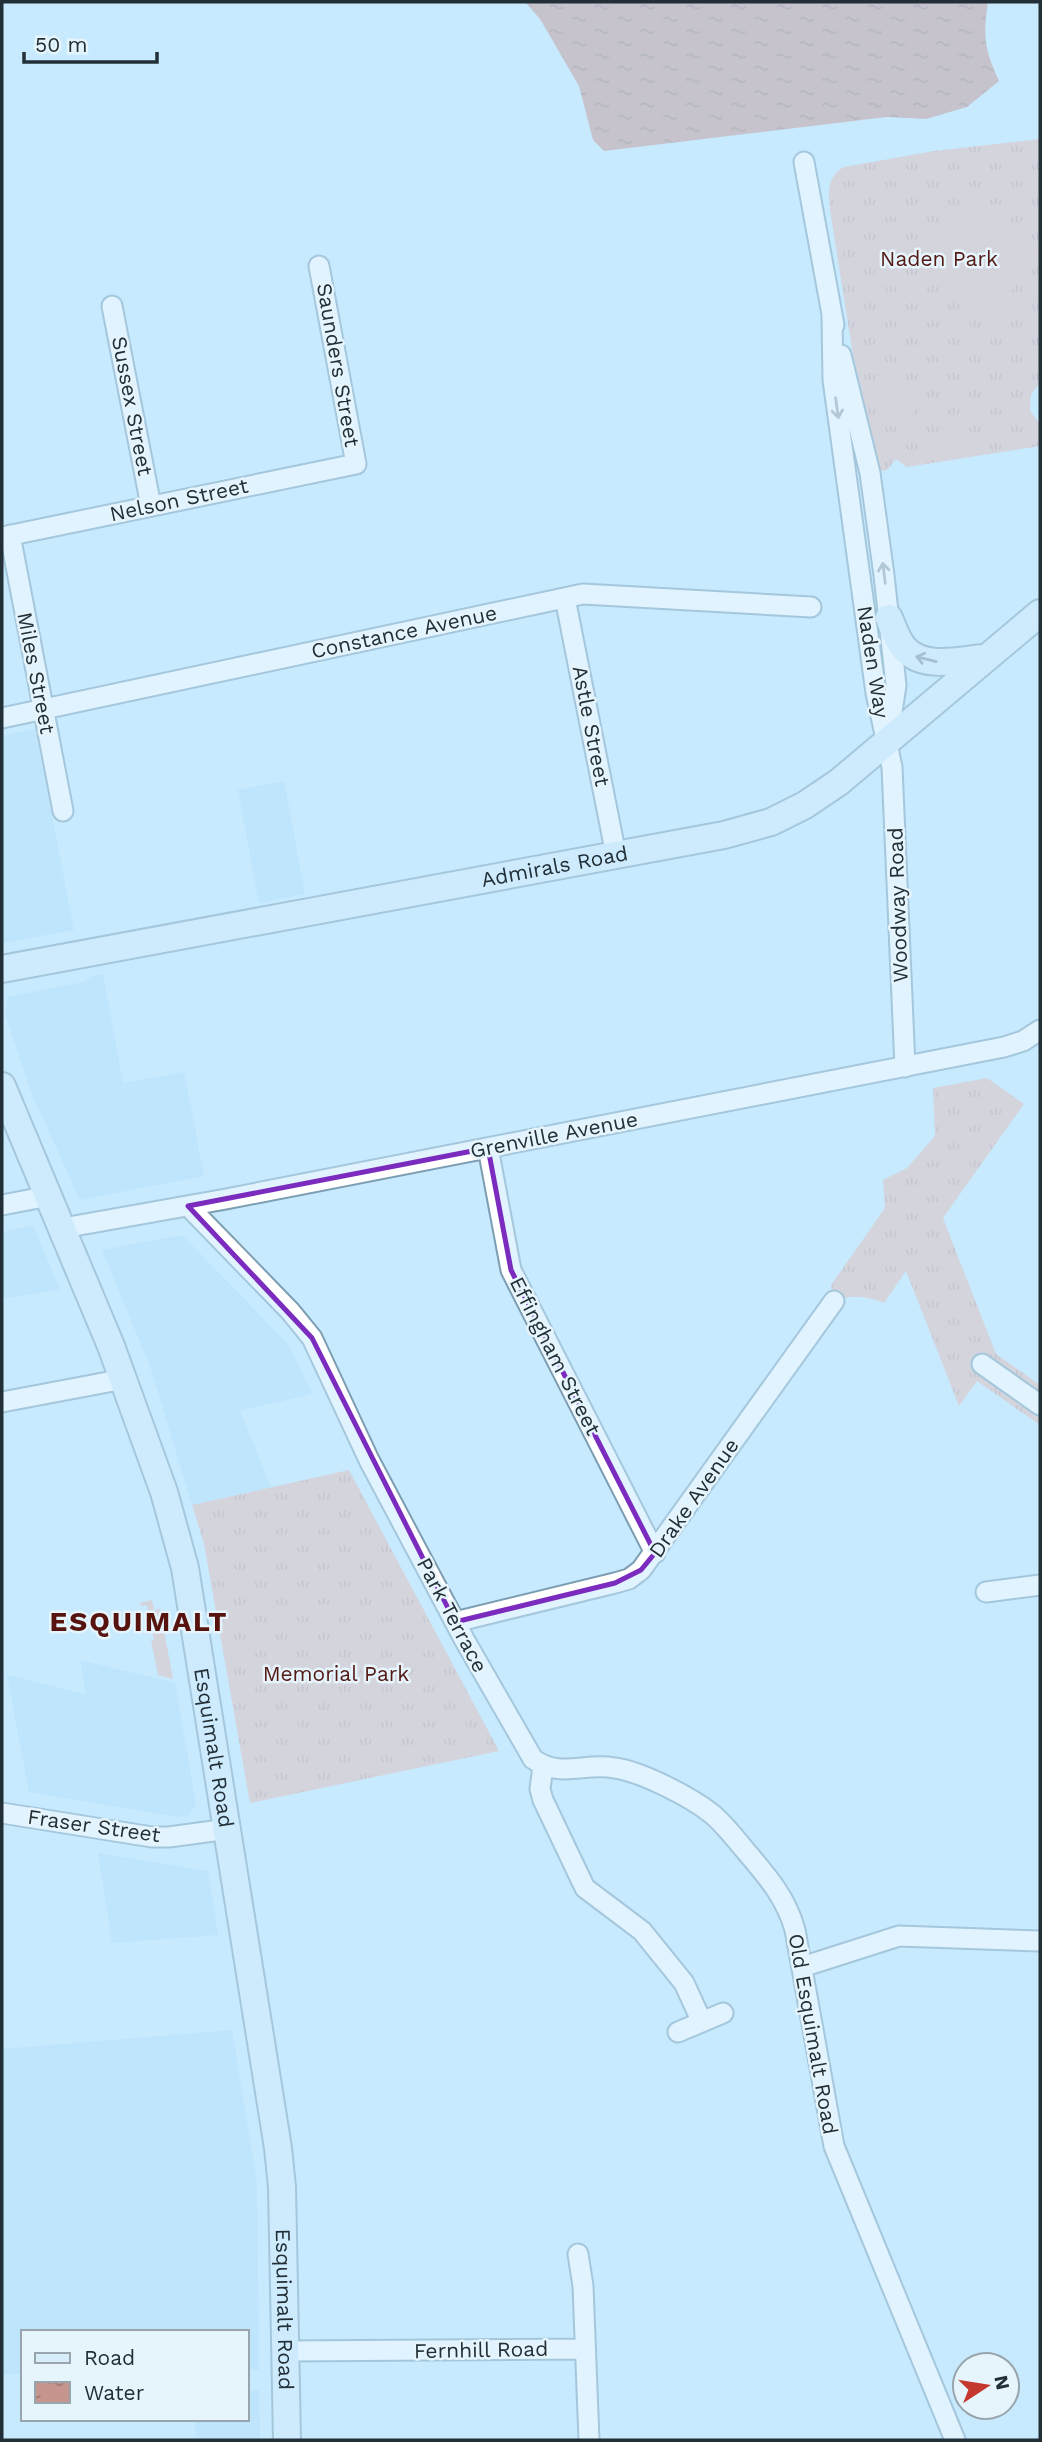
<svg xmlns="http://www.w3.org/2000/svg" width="1042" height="2442" font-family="'Work Sans',sans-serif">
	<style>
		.built { fill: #b4dff8 }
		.grass { fill: url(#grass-tufts) }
		.garden { fill: #e5bab4 }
		.water { fill: url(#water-ripples) }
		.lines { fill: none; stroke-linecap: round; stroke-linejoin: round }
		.street-casing { stroke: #7d9eb2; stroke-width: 23 }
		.secondary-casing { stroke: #7d9eb2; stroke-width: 30 }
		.street { stroke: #fff; stroke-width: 19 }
		.secondary { stroke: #d7eefa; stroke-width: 26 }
		.oneway { stroke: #9ca1a5 }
		.oneway2 { stroke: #7c8e98 }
		.marked { fill: none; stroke: #7b2cbf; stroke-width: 5; stroke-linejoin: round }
		.labels { text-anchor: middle; stroke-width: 5; stroke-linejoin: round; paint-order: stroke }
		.park-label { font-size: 21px; fill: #531913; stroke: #e6f4fc }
		.street-label { font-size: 21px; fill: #222f37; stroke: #e6f4fc }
		.district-label { font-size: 28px; font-weight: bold; letter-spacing: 2px; fill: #57130e; stroke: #e6f4fc }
	</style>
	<defs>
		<pattern id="grass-tufts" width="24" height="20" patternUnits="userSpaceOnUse" patternTransform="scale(1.75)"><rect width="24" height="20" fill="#e5bab4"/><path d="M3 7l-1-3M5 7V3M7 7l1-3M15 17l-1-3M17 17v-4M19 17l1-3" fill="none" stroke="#c4a09b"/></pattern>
		<pattern id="water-ripples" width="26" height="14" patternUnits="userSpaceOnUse" patternTransform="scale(1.75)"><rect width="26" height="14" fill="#c5958e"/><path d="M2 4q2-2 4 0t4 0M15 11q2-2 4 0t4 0" fill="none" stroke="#a07a75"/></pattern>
	</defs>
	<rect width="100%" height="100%" fill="#c7eaff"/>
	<path class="built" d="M 35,729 L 74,930 L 2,943 L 2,736 Z
		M 284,781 L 305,894 L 259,903 L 238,790 Z
		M 103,974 L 123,1083 L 184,1072 L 204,1176 L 80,1200 L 31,1092 L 5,1013 L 8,997 L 84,982 L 92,976 Z
		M 33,1226 L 60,1289 L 2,1299 L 2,1232 Z
		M 182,1235 L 288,1344 L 312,1394 L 240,1411 L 271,1487 L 192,1505 L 150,1366 L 102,1250 Z
		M 80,1660 L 175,1683 L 196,1805 L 188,1816 L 179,1817 L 29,1792 L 7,1675 L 86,1694 Z
		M 98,1853 L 208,1871 L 218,1935 L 112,1943 Z
		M 232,2030 L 257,2184 L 259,2370 L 247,2370 L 247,2332 L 23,2332 L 23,2374 L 2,2374 L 2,2049 Z
		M 247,2390 L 259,2390 L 260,2440 L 196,2440 L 195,2419 L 247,2419 Z"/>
	<path class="grass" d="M 1040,139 L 1040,382 L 1031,395 L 1030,411 L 1040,424 L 1040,446 L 907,467 L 896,459 L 887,470 L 880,471 L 853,355 L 830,210 C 828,193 827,176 844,167 L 934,151 Z
		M 987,1078 L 1024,1104 L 943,1218 L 996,1354 L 1040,1385 L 1040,1425 L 977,1381 L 959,1406 L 906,1271 L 884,1303 C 868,1296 850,1294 834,1301 L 831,1285 L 885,1208 L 883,1180 L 907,1168 L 935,1136 L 933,1088 Z
		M 349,1470 L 499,1751 L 250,1803 L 204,1544 L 192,1505 Z"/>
	<path class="garden" d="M 964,199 L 1039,248 L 996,315 L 920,265 Z
		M 880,372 L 922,391 L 921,400 L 910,418 C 894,412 882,392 875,377 Z
		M 951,428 L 976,447 L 974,452 L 920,462 L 911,460 L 911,457 Z
		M 152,1600 L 154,1610 L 160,1609 L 173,1679 L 158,1675 L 151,1641 L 154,1640 L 147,1605 L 141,1606 L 140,1603 Z"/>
	<path class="water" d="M 525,2 L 988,2 C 983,37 984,48 999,81 L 967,107 L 926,119 L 887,117 L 604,151 L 593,140 L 579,86 L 540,19 Z"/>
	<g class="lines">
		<defs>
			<path id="street" d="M 804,162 L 834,325
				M 112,306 L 151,506
				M 832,316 L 833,380 L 876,693 L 892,767 L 905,1067
				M 841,355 L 870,473 L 884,575 L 896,685 L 889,732
				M 10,535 L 63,811
				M 2,537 L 356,464 L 319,266
				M 565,598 L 616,855
				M 2,718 L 583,594 L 811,607
				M 488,1148 L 511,1270 L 655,1553
				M 2,1205 L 49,1196
				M 188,1206 L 290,1311 L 312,1338 L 369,1460 L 464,1639 L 533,1759 C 561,1779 584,1762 615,1768 C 642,1772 691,1797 712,1814 C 724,1824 734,1837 744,1849 C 766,1875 786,1897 795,1930 L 834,2146 L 955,2440
				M 63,1228 L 226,1199 L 1004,1047 L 1023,1041 L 1040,1030
				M 982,1364 L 1040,1405
				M 2,1402 L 124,1379
				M 986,1592 L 1040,1585
				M 455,1622 L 615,1583 L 629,1579 L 641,1570 L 834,1301
				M 543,1766 L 540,1789 L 543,1800 L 585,1888 L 642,1931 L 684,1983 L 702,2022
				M 2,1813 L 152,1837 L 169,1837 L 228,1829
				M 802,1967 L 899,1936 L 1040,1941
				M 678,2032 L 723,2013
				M 578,2254 L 583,2286 L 589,2440
				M 286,2351 L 584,2349"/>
			<g id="secondary">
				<path d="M 889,618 C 893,627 897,640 904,648 C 923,670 959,660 984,658"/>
				<path id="s1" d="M 2,969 L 724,835 L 771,822 L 805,805 L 839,782 L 1040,613"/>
				<path id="s2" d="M 2,1086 L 111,1346 L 164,1492 L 185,1568 L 278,2148 L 282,2187 L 287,2440"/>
			</g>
		</defs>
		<use href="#street" class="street-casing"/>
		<use href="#secondary" class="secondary-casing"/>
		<use href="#street" class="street"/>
		<use href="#secondary" class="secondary"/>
	</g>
	<defs><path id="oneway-shaft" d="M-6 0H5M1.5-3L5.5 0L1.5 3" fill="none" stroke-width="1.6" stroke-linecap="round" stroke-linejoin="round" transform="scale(1.75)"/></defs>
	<g class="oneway">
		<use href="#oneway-shaft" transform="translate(837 408) rotate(82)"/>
		<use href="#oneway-shaft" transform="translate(884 573) rotate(-97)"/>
	</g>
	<use class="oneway2" href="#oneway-shaft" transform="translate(926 659) rotate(-166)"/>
	<path d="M0 0H1042V2442H0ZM 488,1148 L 511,1270 L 655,1553 L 641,1570 L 615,1583 L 455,1622 L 312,1338 L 188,1206 Z" fill="#c7eaff" fill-opacity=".55" fill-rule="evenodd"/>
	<path class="marked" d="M 488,1148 L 511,1270 L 655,1553 L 641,1570 L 615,1583 L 455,1622 L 312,1338 L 188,1206 Z"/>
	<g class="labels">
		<g class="park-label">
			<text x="939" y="266">Naden Park</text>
			<text x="336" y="1681">Memorial Park</text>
		</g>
		<g class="street-label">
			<text transform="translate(338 365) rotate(80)" y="7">Saunders Street</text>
			<text transform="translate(132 406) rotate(79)" y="7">Sussex Street</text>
			<text transform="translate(179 500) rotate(-12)" y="7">Nelson Street</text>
			<text transform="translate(404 632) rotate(-12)" y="7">Constance Avenue</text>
			<text transform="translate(873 662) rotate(81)" y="7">Naden Way</text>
			<text transform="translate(36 673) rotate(79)" y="7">Miles Street</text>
			<text transform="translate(591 726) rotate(79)" y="7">Astle Street</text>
			<text dy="7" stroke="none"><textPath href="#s1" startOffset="562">Admirals Road</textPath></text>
			<text transform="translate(898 905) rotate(-92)" y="7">Woodway Road</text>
			<text transform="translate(554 1135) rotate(-11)" y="7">Grenville Avenue</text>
			<text transform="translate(555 1356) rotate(63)" y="7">Effingham Street</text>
			<text transform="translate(694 1498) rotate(-55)" y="7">Drake Avenue</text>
			<text transform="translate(452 1615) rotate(62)" y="7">Park Terrace</text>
			<text dy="7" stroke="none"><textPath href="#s2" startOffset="698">Esquimalt Road</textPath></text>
			<text transform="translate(94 1826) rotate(8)" y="7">Fraser Street</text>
			<text transform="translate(813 2034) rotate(80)" y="7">Old Esquimalt Road</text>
			<text dy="7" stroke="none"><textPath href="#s2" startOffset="1265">Esquimalt Road</textPath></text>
			<text transform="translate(481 2350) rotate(-1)" y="7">Fernhill Road</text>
		</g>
		<g class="district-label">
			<text x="139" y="1631">ESQUIMALT</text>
		</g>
	</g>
	<rect width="1042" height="2442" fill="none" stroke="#222f37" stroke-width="7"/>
	<rect x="21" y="2330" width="228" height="91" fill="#e6f4fc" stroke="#98a5ad" stroke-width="2"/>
	<rect x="35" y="2353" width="35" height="10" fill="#d7eefa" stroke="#98a5ad" stroke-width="2"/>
	<text x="84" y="2365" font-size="21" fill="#222f37">Road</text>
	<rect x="35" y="2382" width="35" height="21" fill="url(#water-ripples)" stroke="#98a5ad" stroke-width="2"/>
	<text x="84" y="2400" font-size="21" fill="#222f37">Water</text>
	<g transform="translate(986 2386) rotate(78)"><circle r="33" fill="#e6f4fc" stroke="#98a5ad" stroke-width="2"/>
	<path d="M0-5L12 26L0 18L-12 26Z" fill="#c5382d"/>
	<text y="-10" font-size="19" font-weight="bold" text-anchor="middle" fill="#222f37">N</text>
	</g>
	<path d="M24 52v10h133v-10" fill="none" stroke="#222f37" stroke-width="3.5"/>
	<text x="35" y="52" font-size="21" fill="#222f37" stroke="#e6f4fc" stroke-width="5" paint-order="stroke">50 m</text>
</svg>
